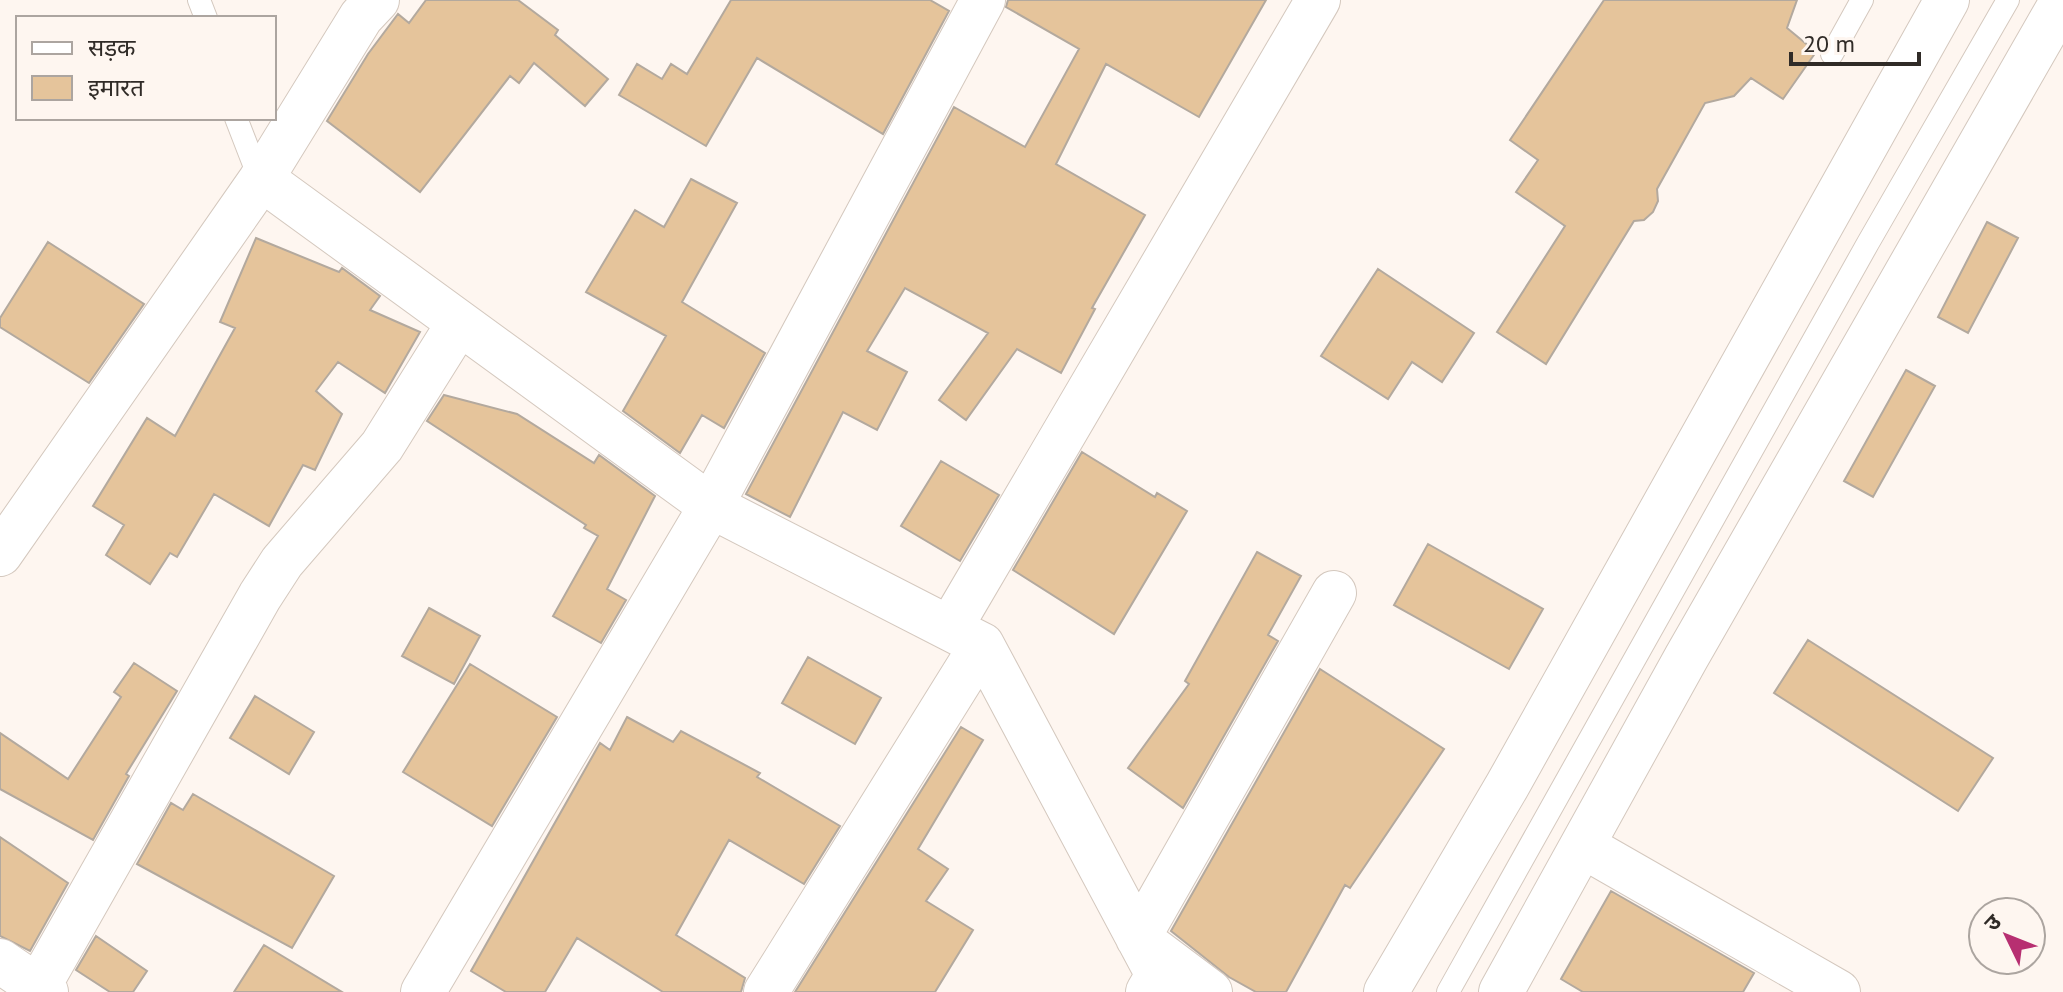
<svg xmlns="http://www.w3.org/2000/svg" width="2063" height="992" font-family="'PT Sans','Noto Sans Devanagari',sans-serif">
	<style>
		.building { fill: #e5c49b; stroke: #b3a99e; stroke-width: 2 }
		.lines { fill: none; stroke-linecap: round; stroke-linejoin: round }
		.service-casing { stroke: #d4c8be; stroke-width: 24 }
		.minor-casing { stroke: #d4c8be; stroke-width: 46 }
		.primary-casing { stroke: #d4c8be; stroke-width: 46 }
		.service { stroke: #fff; stroke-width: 22 }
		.minor { stroke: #fff; stroke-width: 44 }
		.primary { stroke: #fff; stroke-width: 44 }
	</style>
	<rect width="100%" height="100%" fill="#fef6f0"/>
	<path class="building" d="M 426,0 L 518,0 L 558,30 L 555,35 L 608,79 L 585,106 L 534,63 L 519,83 L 510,76 L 420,192 L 327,121 L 368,54 L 398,14 L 409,23 Z
		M 731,0 L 930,0 L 949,11 L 883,134 L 757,58 L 706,146 L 619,95 L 637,64 L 662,79 L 671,64 L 687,74 Z
		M 1008,0 L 1266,0 L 1199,117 L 1106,64 L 1056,164 L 1145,215 L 1092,308 L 1095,309 L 1061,373 L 1017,349 L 966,420 L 939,400 L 988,333 L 905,288 L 867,351 L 907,372 L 877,430 L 843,412 L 790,517 L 746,494 L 954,107 L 1025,147 L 1079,49 L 1006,7 Z
		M 1604,0 L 1797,0 L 1787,28 L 1816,52 L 1783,99 L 1751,78 L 1734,96 L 1705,103 L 1657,189 L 1658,201 L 1653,212 L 1644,220 L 1634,221 L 1546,364 L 1497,332 L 1565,226 L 1516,192 L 1538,160 L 1510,140 Z
		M 691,179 L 737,203 L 682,302 L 765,353 L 724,428 L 702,415 L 680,453 L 623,411 L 666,336 L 586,292 L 635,210 L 664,227 Z
		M 1987,222 L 2018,238 L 1968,333 L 1938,317 Z
		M 256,238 L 339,272 L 342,268 L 380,296 L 370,310 L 420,332 L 385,393 L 338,362 L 316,391 L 342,414 L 315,470 L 303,465 L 269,526 L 214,494 L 177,557 L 170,553 L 150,584 L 106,555 L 124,525 L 93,506 L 147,418 L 175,436 L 235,328 L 220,322 Z
		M 48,242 L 144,304 L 89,383 L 0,327 L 0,318 Z
		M 1378,269 L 1474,333 L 1442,382 L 1412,362 L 1388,399 L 1321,356 Z
		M 1906,370 L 1935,386 L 1873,497 L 1844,481 Z
		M 444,395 L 517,414 L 594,463 L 599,455 L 655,496 L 607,589 L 626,600 L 601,643 L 553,616 L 598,536 L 584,528 L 586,525 L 427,421 Z
		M 1082,452 L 1155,497 L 1157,493 L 1187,511 L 1114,634 L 1013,570 Z
		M 941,461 L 999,495 L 960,561 L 901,526 Z
		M 1428,544 L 1543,609 L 1509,669 L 1394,605 Z
		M 1257,552 L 1301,576 L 1268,635 L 1278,641 L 1183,808 L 1128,768 L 1189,684 L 1185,681 Z
		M 429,608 L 480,636 L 454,684 L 402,656 Z
		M 1808,640 L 1993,758 L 1958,811 L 1774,693 Z
		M 808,657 L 881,698 L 855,744 L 782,703 Z
		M 134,663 L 177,691 L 126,774 L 129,776 L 93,840 L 0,789 L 0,733 L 68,779 L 121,697 L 114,692 Z
		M 470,664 L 557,717 L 492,826 L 403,772 Z
		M 1320,669 L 1444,749 L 1350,888 L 1345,885 L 1286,992 L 1256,992 L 1229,977 L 1171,931 Z
		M 255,696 L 314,732 L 289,774 L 230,738 Z
		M 627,717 L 673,742 L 681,731 L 760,773 L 757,777 L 840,826 L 804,884 L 729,840 L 676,935 L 745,978 L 741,992 L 663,992 L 577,938 L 545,992 L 506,992 L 471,971 L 600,743 L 610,750 Z
		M 961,727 L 983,740 L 918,849 L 948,869 L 926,901 L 973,930 L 935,992 L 795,992 Z
		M 193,794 L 334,876 L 292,948 L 137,864 L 171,803 L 183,810 Z
		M 0,837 L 68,883 L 30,951 L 0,936 Z
		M 1611,891 L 1754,973 L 1743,992 L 1583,992 L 1561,979 Z
		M 96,936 L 147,971 L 133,992 L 110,992 L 76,970 Z
		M 264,945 L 342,992 L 234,992 Z"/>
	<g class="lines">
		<defs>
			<path id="service" d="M 199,0 L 206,18
				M 1832,54 L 1862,0
				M 236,118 L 260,180
				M 1448,992 L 1868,243 L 2008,0"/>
			<path id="minor" d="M 262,179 L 711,506 L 982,645 L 1158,975 L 1148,992
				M 0,554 L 260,181 L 361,17 L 377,0
				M 950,628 L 1318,0
				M 1583,846 L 1838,992
				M 0,961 L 46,992
				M 38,987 L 260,596 L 282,562 L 382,446 L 459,323
				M 423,992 L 711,506 L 983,0
				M 766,992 L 982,645
				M 1210,992 L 1138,938 L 1334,593"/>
			<path id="primary" d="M 1386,992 L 1507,786 L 1947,0
				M 1501,992 L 1686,658 L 2063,0"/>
		</defs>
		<use href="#service" class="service-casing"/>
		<use href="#minor" class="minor-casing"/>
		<use href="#primary" class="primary-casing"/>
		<use href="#service" class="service"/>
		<use href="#minor" class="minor"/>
		<use href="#primary" class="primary"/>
	</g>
	<rect x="16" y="16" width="260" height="104" fill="#fef6f0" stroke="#aca5a0" stroke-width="2"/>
	<rect x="32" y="42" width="40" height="12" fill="#ffffff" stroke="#aca5a0" stroke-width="2"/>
	<text x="88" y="56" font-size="24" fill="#302b27">सड़क</text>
	<rect x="32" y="76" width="40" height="24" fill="#e5c49b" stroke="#aca5a0" stroke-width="2"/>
	<text x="88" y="96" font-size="24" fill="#302b27">इमारत</text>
	<g transform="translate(2007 936) rotate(313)"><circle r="38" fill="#fef6f0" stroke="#aca5a0" stroke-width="2"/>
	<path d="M0-6L14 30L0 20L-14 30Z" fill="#b72f71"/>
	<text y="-12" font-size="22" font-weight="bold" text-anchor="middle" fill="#302b27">उ</text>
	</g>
	<path d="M1791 52v12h128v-12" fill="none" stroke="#302b27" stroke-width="4"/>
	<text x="1803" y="52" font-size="24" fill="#302b27" stroke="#fef6f0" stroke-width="6" paint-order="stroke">20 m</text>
</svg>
